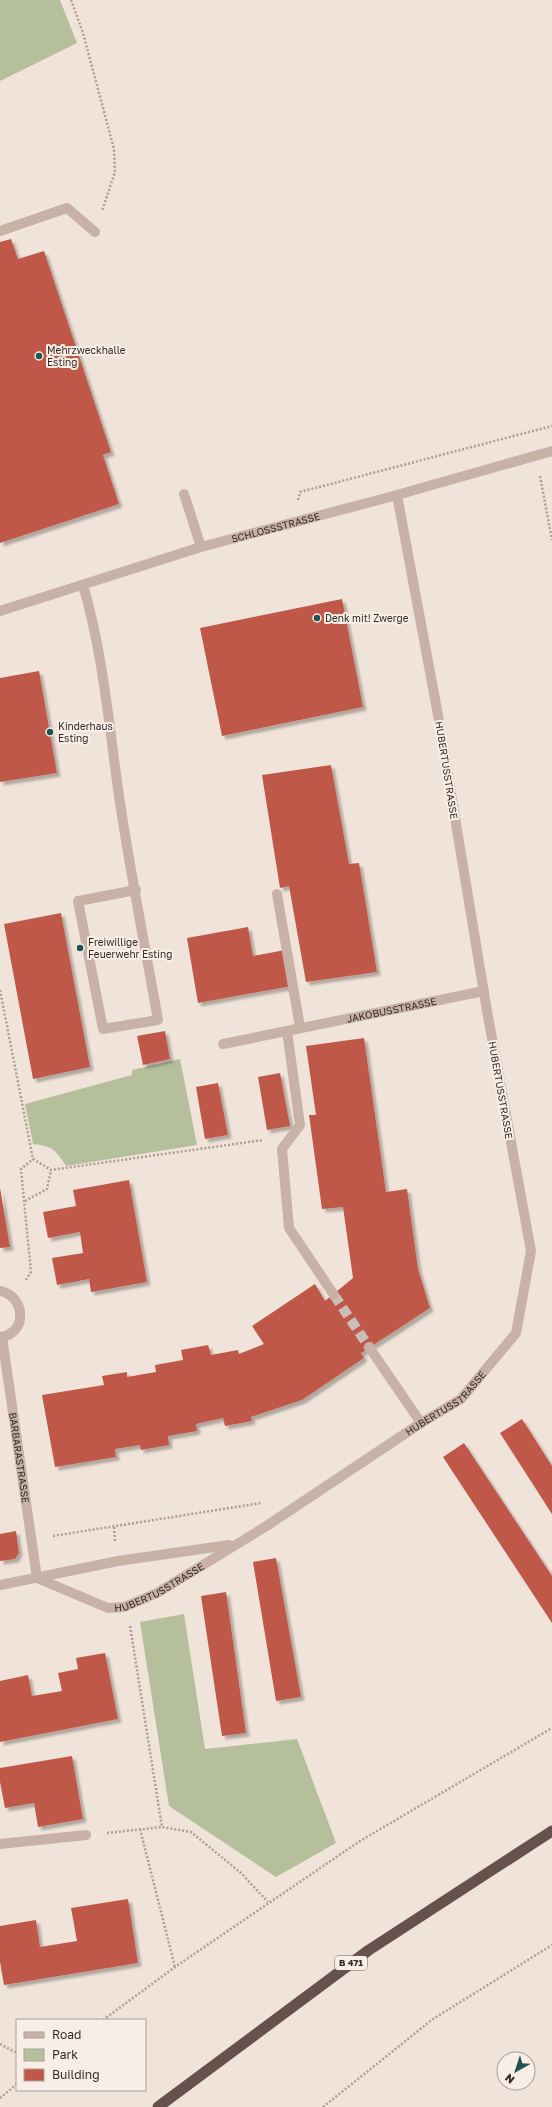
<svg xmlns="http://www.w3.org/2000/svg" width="552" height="2107" font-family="'Golos Text',sans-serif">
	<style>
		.green { fill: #b6bf9b }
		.building { fill: #c05848; filter: url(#shadow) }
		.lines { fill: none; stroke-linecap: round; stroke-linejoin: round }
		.minor-tunnel { stroke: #cabfb6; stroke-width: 10; stroke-dasharray: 10 5; stroke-linecap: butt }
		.path { stroke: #b39c91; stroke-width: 2.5; stroke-dasharray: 2 2; stroke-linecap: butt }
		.service { stroke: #c8b2a7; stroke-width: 10 }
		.minor { stroke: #c8b2a7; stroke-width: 10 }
		.tertiary { stroke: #c8b2a7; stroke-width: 10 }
		.trunk { stroke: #66514c; stroke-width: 11 }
		.poi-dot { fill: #1f5452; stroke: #f8eee6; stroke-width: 1.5 }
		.labels { text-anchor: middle; stroke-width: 4; stroke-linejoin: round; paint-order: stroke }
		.shield { fill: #f8eee6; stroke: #6f6560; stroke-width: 1 }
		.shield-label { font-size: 9px; font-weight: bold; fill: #342a27 }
		.poi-label { font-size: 10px; fill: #342a27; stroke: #f8eee6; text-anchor: start }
		.street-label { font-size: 10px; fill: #342a27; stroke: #f8eee6 }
	</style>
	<defs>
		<filter id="shadow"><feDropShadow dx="3.5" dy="3.5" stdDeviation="1" flood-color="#0004"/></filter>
	</defs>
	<rect width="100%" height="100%" fill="#f0e4da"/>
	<path class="green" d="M 0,0 L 60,0 L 77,43 L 0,81 Z
		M 180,1059 L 197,1145 L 66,1166 C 56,1150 52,1146 33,1144 L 25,1104 L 132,1075 L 132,1070 Z
		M 184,1614 L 205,1749 L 297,1739 L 336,1843 L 276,1877 L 169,1806 L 140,1622 Z"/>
	<path class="building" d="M 11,239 L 18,259 L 44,251 L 111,452 L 103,455 L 119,504 L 0,543 L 0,242 Z
		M 342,599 L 363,707 L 222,736 L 200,628 Z
		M 39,671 L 57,773 L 0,782 L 0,678 Z
		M 331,765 L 349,864 L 359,863 L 377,972 L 306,982 L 289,886 L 280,888 L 262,775 Z
		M 61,913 L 90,1067 L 33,1079 L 4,924 Z
		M 248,927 L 253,956 L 285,950 L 292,986 L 198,1003 L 187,938 Z
		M 165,1031 L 170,1059 L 143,1065 L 137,1036 Z
		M 364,1038 L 386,1192 L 407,1189 L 418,1269 L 430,1308 L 361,1353 L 364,1358 L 302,1400 L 251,1417 L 252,1421 L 225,1426 L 223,1418 L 196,1424 L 197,1431 L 168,1436 L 169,1445 L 141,1450 L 140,1445 L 115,1449 L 116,1457 L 55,1467 L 42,1395 L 104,1385 L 102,1376 L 127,1372 L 127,1377 L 156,1372 L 155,1365 L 183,1360 L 181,1350 L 208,1345 L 211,1355 L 238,1350 L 239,1354 L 264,1344 L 252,1326 L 315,1284 L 325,1301 L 353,1278 L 343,1207 L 322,1209 L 309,1115 L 316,1115 L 306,1046 Z
		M 280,1073 L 290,1126 L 267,1130 L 258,1077 Z
		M 218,1083 L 228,1135 L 205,1139 L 196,1087 Z
		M 129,1180 L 147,1282 L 91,1292 L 89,1279 L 57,1285 L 52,1258 L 83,1253 L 80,1232 L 48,1238 L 43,1212 L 76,1206 L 73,1190 Z
		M 0,1188 L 10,1247 L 0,1248 Z
		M 522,1419 L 552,1466 L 552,1514 L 500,1433 Z
		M 464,1443 L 552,1576 L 552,1623 L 443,1457 Z
		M 16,1531 L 19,1553 L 15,1559 L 0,1561 L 0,1534 Z
		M 276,1558 L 301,1697 L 276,1701 L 253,1562 Z
		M 226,1592 L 246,1733 L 222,1736 L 201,1596 Z
		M 105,1653 L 118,1719 L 0,1742 L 0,1681 L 28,1675 L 32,1696 L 62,1691 L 58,1673 L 78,1669 L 76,1658 Z
		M 72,1756 L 83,1819 L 38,1827 L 34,1803 L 5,1808 L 0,1782 L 0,1768 Z
		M 128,1899 L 138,1963 L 4,1985 L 0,1962 L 0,1926 L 36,1920 L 40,1947 L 77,1941 L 71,1908 Z"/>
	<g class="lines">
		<path class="minor-tunnel" d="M 334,1295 L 369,1347"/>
		<path class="path" d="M 71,0 L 83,33 L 114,149 L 115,172 L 102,211
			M 540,476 L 552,540
			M 298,500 L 300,492 L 552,426
			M 0,990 L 33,1159
			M 33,1159 L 51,1170 L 263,1140
			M 25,1201 L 47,1189 L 51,1170
			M 26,1280 L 31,1272 L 21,1169 L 33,1159
			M 114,1527 L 115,1541
			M 53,1536 L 261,1503
			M 130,1626 L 162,1827 L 191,1832 L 241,1873 L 268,1902
			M 140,1829 L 175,1967
			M 107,1833 L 162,1827
			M 103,2020 L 175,1967 L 360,1841 L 552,1728
			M 0,2044 L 17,2053
			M 0,2098 L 17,2084
			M 323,2107 L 433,2019 L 552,1945"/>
		<path class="service" d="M 0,231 L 67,208 L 95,232
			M 184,494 L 201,547
			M 83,585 C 103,653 109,726 119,796 C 130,871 145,946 158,1020 L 103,1029 L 78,901 L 136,890"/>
		<g class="minor">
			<path d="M 277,894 L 300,1027"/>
			<path d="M 287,1031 L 300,1125 L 282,1149 L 289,1228 L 334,1295"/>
			<path id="s1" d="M 223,1044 L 484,991"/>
			<path d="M 0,1291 C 26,1296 28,1334 0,1337"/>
			<path id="s2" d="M 2,1337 L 37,1578"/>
			<path d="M 369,1347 L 421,1423"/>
			<path id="s3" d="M 37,1578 L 108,1608 L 124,1607 L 157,1593 L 265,1527 L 421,1423 L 461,1399 L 516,1333 L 531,1251 L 487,1011 L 438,715 L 397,495"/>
			<path d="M 0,1585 L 118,1561 L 229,1545"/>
			<path d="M 0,1844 L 86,1835"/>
		</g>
		<path class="tertiary" id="s4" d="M 0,611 L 201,547 L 397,495 L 552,451"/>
		<path class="trunk" d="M 158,2107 L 369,1950 L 552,1831"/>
	</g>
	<g class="poi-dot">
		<circle cx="39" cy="356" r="4"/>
		<circle cx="317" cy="618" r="4"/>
		<circle cx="50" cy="732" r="4"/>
		<circle cx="80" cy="948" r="4"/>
	</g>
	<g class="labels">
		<rect class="shield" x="335" y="1956" width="32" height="14" rx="3"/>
		<g class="shield-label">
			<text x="351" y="1966">B 471</text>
		</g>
		<g class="poi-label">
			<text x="47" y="354">Mehrzweckhalle<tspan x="47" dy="12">Esting</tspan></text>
			<text x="325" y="622">Denk mit! Zwerge</text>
			<text x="58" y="730">Kinderhaus<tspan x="58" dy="12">Esting</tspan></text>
			<text x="88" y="946">Freiwillige<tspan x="88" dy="12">Feuerwehr Esting</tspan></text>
		</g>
		<g class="street-label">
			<text dy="4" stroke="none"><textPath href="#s4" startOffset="288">SCHLOSSSTRASSE</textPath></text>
			<text transform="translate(447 770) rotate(81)" y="4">HUBERTUSSTRASSE</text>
			<text dy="4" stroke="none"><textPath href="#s1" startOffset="172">JAKOBUSSTRASSE</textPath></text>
			<text transform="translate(501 1090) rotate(80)" y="4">HUBERTUSSTRASSE</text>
			<text dy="4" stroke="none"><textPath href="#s3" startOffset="475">HUBERTUSSTRASSE</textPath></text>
			<text dy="4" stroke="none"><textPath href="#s2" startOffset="122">BARBARASTRASSE</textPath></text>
			<text dy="4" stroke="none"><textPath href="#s3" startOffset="133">HUBERTUSSTRASSE</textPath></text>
		</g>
	</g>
	<rect x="16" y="2019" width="130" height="72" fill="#f8eee6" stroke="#aaa09a"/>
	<rect x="24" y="2032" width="20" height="6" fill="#c8b2a7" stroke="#aaa09a"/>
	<text x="52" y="2039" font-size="12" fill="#342a27">Road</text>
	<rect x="24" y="2049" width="20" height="12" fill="#b6bf9b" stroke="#aaa09a"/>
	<text x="52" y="2059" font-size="12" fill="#342a27">Park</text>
	<rect x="24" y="2069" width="20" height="12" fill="#c05848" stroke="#aaa09a"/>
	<text x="52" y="2079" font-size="12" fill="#342a27">Building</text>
	<g transform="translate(516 2071) rotate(219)"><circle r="19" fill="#f8eee6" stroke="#aaa09a"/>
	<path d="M0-3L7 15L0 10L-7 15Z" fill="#1f5452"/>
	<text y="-6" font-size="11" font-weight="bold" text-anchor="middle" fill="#342a27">N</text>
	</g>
</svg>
